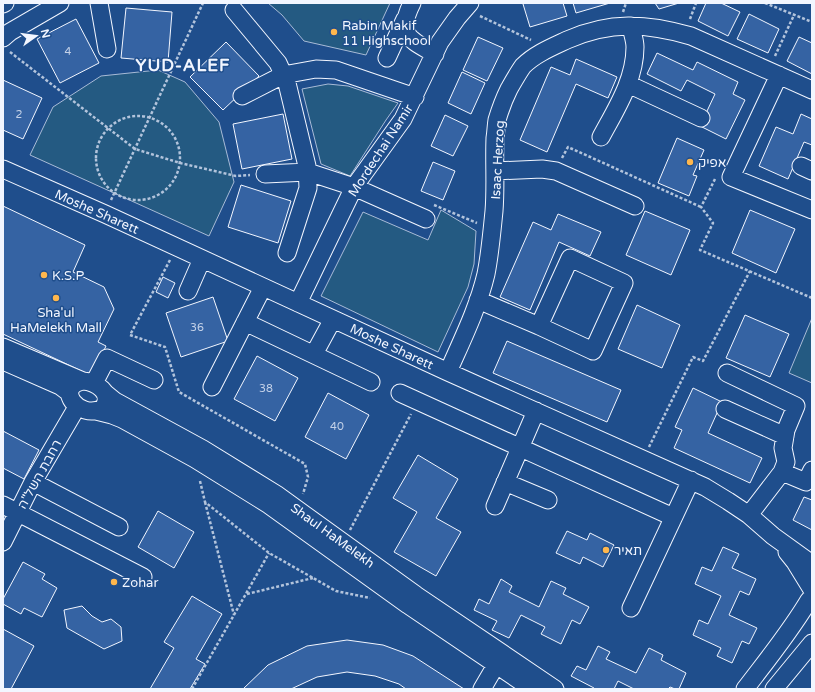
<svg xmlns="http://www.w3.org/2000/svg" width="815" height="692" font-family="'Varela Round','Noto Sans Hebrew',sans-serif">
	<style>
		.green { fill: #245a82; stroke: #a8bbd7 }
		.building { fill: #3563a3; stroke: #f2f6ff }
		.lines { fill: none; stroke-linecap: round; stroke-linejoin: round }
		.minor-casing { stroke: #f2f6ff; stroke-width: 19 }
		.path { stroke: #b3c4dc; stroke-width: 2.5; stroke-dasharray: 3 2; stroke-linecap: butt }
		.minor { stroke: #1f4e8c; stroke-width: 17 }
		.poi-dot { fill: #ffb74d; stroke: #1f4e8c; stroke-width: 1.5 }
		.labels { text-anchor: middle; stroke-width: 3; stroke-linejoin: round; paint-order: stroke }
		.number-label { font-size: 11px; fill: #c3d1e8 }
		.poi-label { font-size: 13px; fill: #f2f6ff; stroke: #1f4e8c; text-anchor: start }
		.street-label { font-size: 13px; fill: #f2f6ff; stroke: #1f4e8c }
		.district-label { font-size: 17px; font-weight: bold; letter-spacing: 1px; fill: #f2f6ff; stroke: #1f4e8c }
	</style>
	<rect width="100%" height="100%" fill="#1f4e8c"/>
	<path class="green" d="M 268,3 L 390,3 L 366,55 L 304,41 L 282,15 Z
		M 158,70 L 185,82 L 219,122 L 234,182 L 209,236 L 30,155 L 53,107 L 101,76 Z
		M 328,84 L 348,86 L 398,103 L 386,120 L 350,176 L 321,164 L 302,89 Z
		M 441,210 L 476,231 L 474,264 L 468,287 L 438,352 L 321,296 L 363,212 L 428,240 Z
		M 812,318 L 812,383 L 789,373 Z"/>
	<path class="building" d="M 525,3 L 563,3 L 567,16 L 530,27 L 523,4 Z
		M 573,3 L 610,3 L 576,13 Z
		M 655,3 L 679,3 L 659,9 Z
		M 706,3 L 721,3 L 740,12 L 728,36 L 698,21 Z
		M 126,8 L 172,12 L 168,62 L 121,58 Z
		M 749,14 L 779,29 L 768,53 L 737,39 Z
		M 76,19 L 99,63 L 60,83 L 37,39 Z
		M 478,37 L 503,48 L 487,81 L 463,70 Z
		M 799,37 L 812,43 L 812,74 L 787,61 Z
		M 226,42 L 259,76 L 223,110 L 190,77 Z
		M 657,53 L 693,70 L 697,62 L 738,82 L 733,94 L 745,100 L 726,139 L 700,126 L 715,94 L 687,80 L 681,91 L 647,74 Z
		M 576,59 L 617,77 L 608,98 L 576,84 L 547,152 L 520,140 L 551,67 L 570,75 Z
		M 462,72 L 485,83 L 471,114 L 448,103 Z
		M 3,80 L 42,98 L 23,139 L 3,130 Z
		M 283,114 L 292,159 L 242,169 L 233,124 Z
		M 801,114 L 812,119 L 812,145 L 804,142 L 788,179 L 759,166 L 776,127 L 793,134 Z
		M 445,115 L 468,126 L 453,156 L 431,146 Z
		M 677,138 L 704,150 L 693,175 L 697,176 L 689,196 L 658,183 Z
		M 433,162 L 455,171 L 443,200 L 421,191 Z
		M 241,185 L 291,201 L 278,243 L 228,227 Z
		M 3,206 L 85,245 L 73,272 L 104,287 L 114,309 L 98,342 L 106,346 L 92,376 L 3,334 Z
		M 750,210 L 795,229 L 776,273 L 732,253 Z
		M 645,211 L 690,230 L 671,275 L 626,255 Z
		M 558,214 L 601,232 L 590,256 L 559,242 L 530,310 L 500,297 L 533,222 L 551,230 Z
		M 163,277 L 175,283 L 168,298 L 156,292 Z
		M 213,297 L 228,341 L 181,357 L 166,313 Z
		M 637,305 L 680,325 L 662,368 L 618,349 Z
		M 745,315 L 789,334 L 770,377 L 726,358 Z
		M 507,341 L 621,390 L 607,422 L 493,373 Z
		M 257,356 L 298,378 L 275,421 L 234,399 Z
		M 693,388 L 722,402 L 708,433 L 762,458 L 750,483 L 674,448 L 682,430 L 675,427 Z
		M 328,393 L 369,415 L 346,459 L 305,437 Z
		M 3,431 L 39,450 L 24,479 L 3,468 Z
		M 418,455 L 458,479 L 436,518 L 461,532 L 436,576 L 394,552 L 417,512 L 393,498 Z
		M 804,497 L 812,500 L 812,530 L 793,520 Z
		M 158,511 L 194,532 L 174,568 L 138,547 Z
		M 567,531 L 587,540 L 590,533 L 614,545 L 603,567 L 583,557 L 580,564 L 556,553 Z
		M 723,547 L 739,554 L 732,568 L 756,579 L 749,595 L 740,591 L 729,615 L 757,628 L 749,644 L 742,641 L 732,663 L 717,656 L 721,648 L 693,635 L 699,620 L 708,624 L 721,596 L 695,584 L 702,567 L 712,571 Z
		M 23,562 L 45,574 L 42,579 L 57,588 L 42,617 L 24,608 L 21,614 L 3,604 L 3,599 Z
		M 501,579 L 512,586 L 509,592 L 539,607 L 551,581 L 566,588 L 563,594 L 589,607 L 580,624 L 572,620 L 561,644 L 541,634 L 545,627 L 521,615 L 509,638 L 492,630 L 497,621 L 474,610 L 479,599 L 489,604 Z
		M 192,596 L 222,614 L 196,659 L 205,664 L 190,689 L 150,689 L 174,648 L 164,642 Z
		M 82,606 L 92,616 L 102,622 L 111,619 L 121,627 L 122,641 L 104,649 L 67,628 L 64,610 Z
		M 3,629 L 34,646 L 11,689 L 3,689 Z
		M 347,640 L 383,645 L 413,656 L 464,689 L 406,689 L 399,684 L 375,676 L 347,672 L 317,677 L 291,689 L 243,689 L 268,665 L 307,646 Z
		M 598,646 L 610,652 L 606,659 L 636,673 L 649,648 L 663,655 L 661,660 L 686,673 L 679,689 L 675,689 L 670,687 L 668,689 L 634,689 L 618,681 L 614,689 L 594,689 L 594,688 L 571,676 L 577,666 L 586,670 Z"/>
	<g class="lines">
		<defs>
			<path id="minor" d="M 99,3 L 107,49
				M 412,3 C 396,35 409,39 435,54
				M 3,4 L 5,3
				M 234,10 L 278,63 L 287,83 L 307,166 L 308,188 L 287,253
				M 3,38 L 10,32 L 60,3
				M 387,58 L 405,19
				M 779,75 L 731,177 L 812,210
				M 628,84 L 701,118
				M 242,96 L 283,75 L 316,69 L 336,70 L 415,97
				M 601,137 C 616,109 635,80 635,47 C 635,40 632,33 631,26
				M 801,166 L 812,171
				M 3,169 L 105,214 L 448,372 L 705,487 L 728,501 L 749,515 L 773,536 L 812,564
				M 495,171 L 542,169 L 556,171 L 635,206
				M 265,174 L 308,172 L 354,187 L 426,219
				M 570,258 L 624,283 L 593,351 L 539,326 Z
				M 188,291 L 202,259
				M 478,300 L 539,326
				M 298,303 L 354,187 L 403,119 L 440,42 L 457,18 L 470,3
				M 245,322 L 371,382
				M 3,347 L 83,381
				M 314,354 L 333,319
				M 3,361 L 60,386 L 68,392 L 70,396
				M 448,372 C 462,340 478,308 486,274 C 490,254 492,231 494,211 C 496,187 494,162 495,138 C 496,132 496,126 497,120 C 500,110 504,99 509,89 C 513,82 518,73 523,66 C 535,54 552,47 567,40 C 610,21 646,23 691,36 L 812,90
				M 727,373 L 796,406 L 786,430 L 783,448 L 786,462 L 782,472 L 749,515
				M 83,381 C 96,382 114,393 103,408 C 78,421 54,387 83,381 Z
				M 94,383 L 107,358 L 154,380
				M 212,387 L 263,287
				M 104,392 L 115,401 L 203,449 L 276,494 L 416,595 L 555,689
				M 400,393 L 673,517
				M 725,409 L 785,436
				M 96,411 L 112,415 L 122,419 L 195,459 L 269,505 L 408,605 L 532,689
				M 782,472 L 806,482 L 812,470
				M 33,482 L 119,527
				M 505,482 L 548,500
				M 3,505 L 143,577
				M 495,506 L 536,411
				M 3,542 L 33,482 L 77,407
				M 787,552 L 795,562 L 811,588
				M 631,608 L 691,480
				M 482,689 L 496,665
				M 745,689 C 767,660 790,632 809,600
				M 774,689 L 812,643"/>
		</defs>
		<use href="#minor" class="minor-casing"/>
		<path class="path" d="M 765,3 L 812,22
			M 623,12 L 626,3
			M 480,16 L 531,40
			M 690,19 L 696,3
			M 10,52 L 135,149 L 180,163 L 236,176 L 250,175
			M 775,56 L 794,15
			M96 158a42 42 0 1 1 84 0a42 42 0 1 1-84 0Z
			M 562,158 L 568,147 L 701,207
			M 715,179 L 701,207 L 713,223 L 700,250 L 812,298
			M 111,200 L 203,3
			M 434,205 L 477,223
			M 170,260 L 130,335 L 165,347 L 179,392 L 305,464 L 308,477 L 303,494
			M 649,447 L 693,357 L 703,361 L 750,271
			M 200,481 L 205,502 L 269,553 L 336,591 L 370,598
			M 205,502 L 234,615
			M 350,530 L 411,414
			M 247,594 L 313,578
			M 192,689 L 269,553"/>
		<use href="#minor" class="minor"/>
	</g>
	<g class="poi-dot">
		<circle cx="334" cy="32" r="4"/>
		<circle cx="690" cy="162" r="4"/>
		<circle cx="44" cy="275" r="4"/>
		<circle cx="56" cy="298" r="4"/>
		<circle cx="606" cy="550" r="4"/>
		<circle cx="114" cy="582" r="4"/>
	</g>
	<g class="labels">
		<g class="number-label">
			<text x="68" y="55">4</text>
			<text x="19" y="118">2</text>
			<text x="197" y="331">36</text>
			<text x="266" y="392">38</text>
			<text x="337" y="430">40</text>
		</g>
		<g class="poi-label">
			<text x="342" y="30">Rabin Makif<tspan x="342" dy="15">11 Highschool</tspan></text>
			<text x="698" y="167">אפיק</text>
			<text x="52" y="280">K.S.P</text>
			<text x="56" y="317" text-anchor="middle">Sha'ul<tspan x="56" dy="15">HaMelekh Mall</tspan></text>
			<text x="614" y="555">תאיר</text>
			<text x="122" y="587">Zohar</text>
		</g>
		<g class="street-label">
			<text transform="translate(380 150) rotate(-57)" y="5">Mordechai Namir</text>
			<text transform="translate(497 160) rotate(-87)" y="5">Isaac Herzog</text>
			<text transform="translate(97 211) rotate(24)" y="5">Moshe Sharett</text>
			<text transform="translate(392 346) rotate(25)" y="5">Moshe Sharett</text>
			<text transform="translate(39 474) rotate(-61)" y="5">רחבת השל"ה</text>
			<text transform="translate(333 535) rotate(36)" y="5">Shaul HaMelekh</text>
		</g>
		<g class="district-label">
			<text x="183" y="71">YUD-ALEF</text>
		</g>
	</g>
	<rect width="815" height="692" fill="none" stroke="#f2f6ff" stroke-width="8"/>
	<g transform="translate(36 36) rotate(76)" stroke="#1f4e8c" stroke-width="3" paint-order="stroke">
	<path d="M0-3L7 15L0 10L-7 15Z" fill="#f2f6ff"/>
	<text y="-6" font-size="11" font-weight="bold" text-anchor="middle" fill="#f2f6ff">N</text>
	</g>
</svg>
